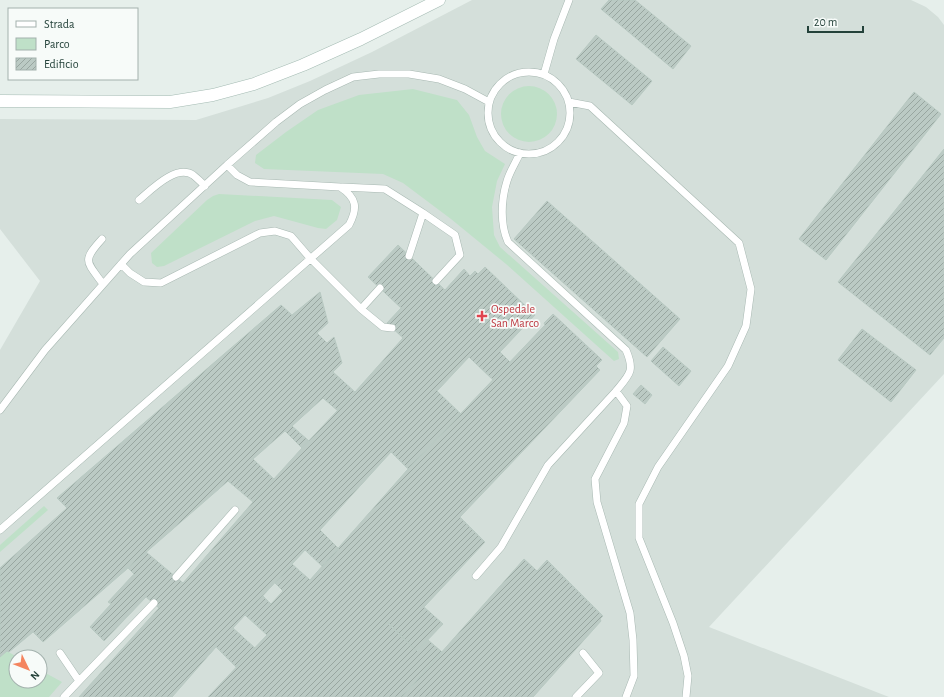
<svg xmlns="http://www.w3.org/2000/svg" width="944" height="697" font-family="'Alegreya Sans',sans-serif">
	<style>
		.built { fill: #d4dfda; fill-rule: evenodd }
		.green { fill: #bfe0c8 }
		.building { fill: url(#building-hatch); stroke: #b8c9c2 }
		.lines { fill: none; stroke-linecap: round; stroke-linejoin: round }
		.lane-casing { stroke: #a8b8b2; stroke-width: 8 }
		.secondary-casing { stroke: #a4bbb3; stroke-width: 13 }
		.lane { stroke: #fff; stroke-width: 7 }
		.secondary { stroke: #fff; stroke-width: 12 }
		.health-dot { fill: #e0444e; stroke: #f7fbf9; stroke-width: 1.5 }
		.labels { text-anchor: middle; stroke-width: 3.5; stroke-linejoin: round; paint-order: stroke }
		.health-label { font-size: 12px; fill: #be3a42; stroke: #f7fbf9; text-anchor: start }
	</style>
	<defs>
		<pattern id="building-hatch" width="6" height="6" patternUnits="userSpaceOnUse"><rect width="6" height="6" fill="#bbcac4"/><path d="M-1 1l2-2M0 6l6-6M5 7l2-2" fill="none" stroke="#98a6a0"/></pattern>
	</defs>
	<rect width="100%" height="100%" fill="#e6efeb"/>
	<path class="built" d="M 472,0 L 911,0 L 926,7 L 938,17 L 944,25 L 944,374 L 709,627 L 889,697 L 0,697 L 0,350 L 40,281 L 0,229 L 0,119 L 196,120 L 268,98 L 310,81 L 372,52 ZM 16,657 L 40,657 L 40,681 L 16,681 Z"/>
	<path class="green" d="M501 114a28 28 0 1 1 56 0a28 28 0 1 1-56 0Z
		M 413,89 L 457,100 L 469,115 L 477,137 L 485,151 L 505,164 L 497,181 L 492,207 L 494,235 L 500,247 L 618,352 L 619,359 L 614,361 L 506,264 L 451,219 L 403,183 L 383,174 L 264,169 L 255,163 L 256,155 L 286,132 L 318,110 L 359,95 Z
		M 219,194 L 332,200 L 341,207 L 337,220 L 326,229 L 318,228 L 274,216 L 255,221 L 164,266 L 157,267 L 152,263 L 151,253 L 207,200 L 213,196 Z
		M 44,506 L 48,510 L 0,552 L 0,545 Z
		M 7,651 L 17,657 L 16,657 L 16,681 L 40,681 L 40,670 L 62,682 L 49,697 L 0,697 L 0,657 Z"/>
	<path class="building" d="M 609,0 L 635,0 L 691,46 L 673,69 L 601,9 Z
		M 596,35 L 652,81 L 632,105 L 576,59 Z
		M 914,92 L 941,114 L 826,260 L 799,239 Z
		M 944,149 L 944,338 L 930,355 L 838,282 Z
		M 547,201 L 680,319 L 647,357 L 514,239 Z
		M 398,245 L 445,290 L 464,269 L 470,276 L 475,271 L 478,274 L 485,267 L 535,315 L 500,352 L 510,362 L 493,380 L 469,357 L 437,391 L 461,414 L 408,469 L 391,452 L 320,530 L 339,549 L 323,567 L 305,550 L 233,628 L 255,648 L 236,667 L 216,647 L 172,697 L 79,697 L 159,608 L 146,597 L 104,641 L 90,627 L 111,604 L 108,602 L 134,574 L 128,568 L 146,552 L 183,583 L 253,502 L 302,448 L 355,392 L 403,338 L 387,323 L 401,308 L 368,277 Z
		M 320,292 L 328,323 L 317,333 L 327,343 L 334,337 L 342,363 L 333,372 L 355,392 L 338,411 L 323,398 L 292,426 L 309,441 L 302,448 L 285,431 L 253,459 L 274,479 L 253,502 L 228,481 L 43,642 L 33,632 L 9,652 L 7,651 L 0,657 L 0,568 L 67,508 L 57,498 L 281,305 L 292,315 Z
		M 553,314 L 602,360 L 596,366 L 600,370 L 460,517 L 485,542 L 424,607 L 443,624 L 417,651 L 387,622 L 316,697 L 208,697 L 267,635 L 245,615 L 263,596 L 271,604 L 283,591 L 275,583 L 292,564 L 310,580 L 408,469 L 545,325 L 544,323 Z
		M 862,329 L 916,370 L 891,402 L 838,360 Z
		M 663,347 L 691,371 L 679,386 L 651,361 Z
		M 641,385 L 652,395 L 645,404 L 633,394 Z
		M 524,559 L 537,571 L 547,560 L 603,616 L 600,619 L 601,621 L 533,697 L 402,697 Z
		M 387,622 L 417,651 L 428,640 L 442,652 L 402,697 L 316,697 Z"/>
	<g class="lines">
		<defs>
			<path id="lane" d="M488 113a41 41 0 1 1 82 0a41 41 0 1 1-82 0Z
				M 544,74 L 554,39 L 569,0
				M 569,102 L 590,106 L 739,243 L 751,289 L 746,326 L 728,366 L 658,467 L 639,504 L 639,538 L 673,623 L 684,656 L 688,676 L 686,697
				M 520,153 C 516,162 510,171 507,181 C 501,200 500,224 508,242 L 626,350 C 635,371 630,374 616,391 L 627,406 L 624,423 L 595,479 L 597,502 L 630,613 L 633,640 L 634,676 L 626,697
				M 342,187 L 385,189 L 423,213 L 409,256
				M 139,200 C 151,190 176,164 193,175 C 197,178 201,182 205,186
				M 423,213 L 455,235 L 460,255 L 436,281
				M 102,239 C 82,261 86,261 103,284
				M 121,264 L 130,273 L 144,282 L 161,283 L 260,233 L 275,231 L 291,236 L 310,258 L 361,309 L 380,288
				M 361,309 L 383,327 L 392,328
				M 0,410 L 45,350 L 130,254 L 227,165 L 276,122 L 300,104 L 325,90 L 353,77 L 379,74 L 409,74 L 439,79 L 465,89 L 489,102
				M 0,530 L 349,225 C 358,208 357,198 340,187 L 250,182 L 237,175 L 227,165
				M 476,576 L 501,547 L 548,465 L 616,391
				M 176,577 L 235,510
				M 60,653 L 79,681 L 64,697
				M 79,681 L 154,603
				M 576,697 L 599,673 L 583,653"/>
			<path id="secondary" d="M 0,101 L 170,102 L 213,95 L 254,84 L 303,65 L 361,39 L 439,0"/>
		</defs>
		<use href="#lane" class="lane-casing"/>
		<use href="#secondary" class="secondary-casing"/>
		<use href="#lane" class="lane"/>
		<use href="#secondary" class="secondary"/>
	</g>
	<path class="health-dot" d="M480 310h4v4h4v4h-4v4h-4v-4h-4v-4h4z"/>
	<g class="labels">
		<g class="health-label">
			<text x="491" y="313">Ospedale<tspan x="491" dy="14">San Marco</tspan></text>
		</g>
	</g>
	<rect x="8" y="8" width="130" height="72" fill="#f7fbf9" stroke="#a3b1ad"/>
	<rect x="16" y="21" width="20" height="6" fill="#ffffff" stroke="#a3b1ad"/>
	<text x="44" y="28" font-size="12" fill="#24423a">Strada</text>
	<rect x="16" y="38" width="20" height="12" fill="#bfe0c8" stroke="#a3b1ad"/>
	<text x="44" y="48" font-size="12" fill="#24423a">Parco</text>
	<rect x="16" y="58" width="20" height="12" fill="url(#building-hatch)" stroke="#a3b1ad"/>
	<text x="44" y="68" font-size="12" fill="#24423a">Edificio</text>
	<g transform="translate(28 669) rotate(133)"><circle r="19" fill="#f7fbf9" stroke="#a3b1ad"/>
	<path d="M0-3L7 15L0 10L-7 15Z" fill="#f4845f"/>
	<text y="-6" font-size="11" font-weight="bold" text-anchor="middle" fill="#24423a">N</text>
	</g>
	<path d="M808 26v6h55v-6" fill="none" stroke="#24423a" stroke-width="2"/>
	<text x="814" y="26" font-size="12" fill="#24423a" stroke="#f7fbf9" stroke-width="3" paint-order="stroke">20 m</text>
</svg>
